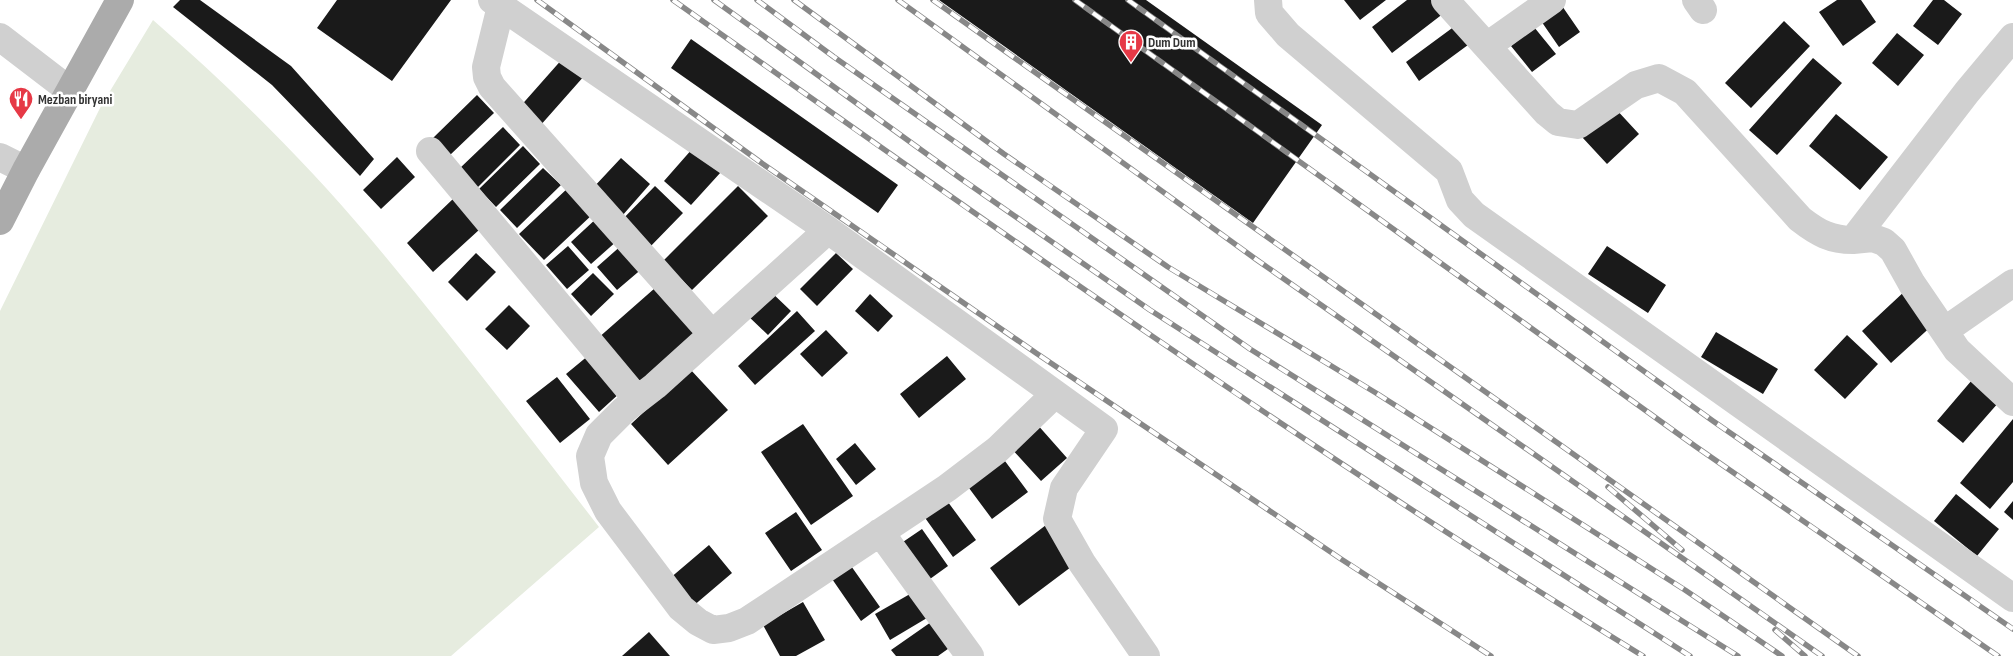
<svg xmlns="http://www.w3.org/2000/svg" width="2013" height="656" font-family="'Sofia Sans Condensed',sans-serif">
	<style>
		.green { fill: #e6ecdf }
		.building { fill: #1a1a1a }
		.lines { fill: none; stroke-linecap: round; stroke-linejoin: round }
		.minor { stroke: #d0d0d0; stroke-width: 28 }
		.primary { stroke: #ababab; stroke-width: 28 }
		.rail-casing { stroke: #888; stroke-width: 5.5 }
		.rail { stroke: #fff; stroke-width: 4; stroke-dasharray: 11; stroke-linecap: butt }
		.labels { text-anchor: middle; stroke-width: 5; stroke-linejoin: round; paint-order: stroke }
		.poi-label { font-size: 14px; font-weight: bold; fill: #333; stroke: #fff; text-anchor: start }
	</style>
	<rect width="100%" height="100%" fill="#fff"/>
	<path class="green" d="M 153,20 C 230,87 303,159 369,237 C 448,331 523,429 599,527 L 451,656 L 0,656 L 0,311 L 101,106 Z"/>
	<path class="building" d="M 180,0 L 200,0 L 291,66 L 374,159 L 360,176 L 272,85 L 173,7 Z
		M 337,0 L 451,0 L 392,81 L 317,28 Z
		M 939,0 L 1146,0 L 1322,125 L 1253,223 Z
		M 1344,0 L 1386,0 L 1360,20 Z
		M 1407,0 L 1434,0 L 1444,13 L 1392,53 L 1372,27 Z
		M 1837,0 L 1861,0 L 1876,22 L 1843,46 L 1819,12 Z
		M 1933,0 L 1944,0 L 1962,14 L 1938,45 L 1913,26 Z
		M 1560,3 L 1580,32 L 1559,47 L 1539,18 Z
		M 1784,21 L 1810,46 L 1751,108 L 1725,83 Z
		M 1459,23 L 1472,42 L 1419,81 L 1406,62 Z
		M 1534,27 L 1556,54 L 1532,72 L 1511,46 Z
		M 1897,33 L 1924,55 L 1898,86 L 1872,63 Z
		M 691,39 L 898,185 L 878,213 L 671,68 Z
		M 564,57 L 585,75 L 539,127 L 518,109 Z
		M 1813,58 L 1842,83 L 1777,155 L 1749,130 Z
		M 477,95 L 494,113 L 450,155 L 433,138 Z
		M 1614,107 L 1639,134 L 1607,164 L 1582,137 Z
		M 1836,114 L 1888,157 L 1860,190 L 1809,146 Z
		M 503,127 L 520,145 L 477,188 L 459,169 Z
		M 523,146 L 540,164 L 496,207 L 479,189 Z
		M 693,148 L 721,172 L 691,205 L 664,181 Z
		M 397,157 L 415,177 L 381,209 L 363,190 Z
		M 621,158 L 650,184 L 622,216 L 592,189 Z
		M 543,168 L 561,185 L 517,228 L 500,210 Z
		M 655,186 L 683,213 L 646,251 L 618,224 Z
		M 738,186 L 768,216 L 692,290 L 663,261 Z
		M 569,187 L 594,213 L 544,260 L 519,234 Z
		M 454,198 L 480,229 L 433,272 L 407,243 Z
		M 598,217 L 618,240 L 591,264 L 571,242 Z
		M 623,244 L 644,267 L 617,290 L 597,267 Z
		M 568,246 L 589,270 L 567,289 L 546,265 Z
		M 1607,246 L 1666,285 L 1648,313 L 1588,274 Z
		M 476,253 L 496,272 L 467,301 L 448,282 Z
		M 836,253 L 853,269 L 817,306 L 800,289 Z
		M 593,273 L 614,294 L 591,316 L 571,294 Z
		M 655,288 L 695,333 L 637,384 L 597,339 Z
		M 769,290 L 791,311 L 768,335 L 746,314 Z
		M 1906,290 L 1936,322 L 1891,363 L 1862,331 Z
		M 870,294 L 893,316 L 878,332 L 855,311 Z
		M 509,305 L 530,326 L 507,350 L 485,329 Z
		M 797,311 L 815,331 L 755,385 L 738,366 Z
		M 826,330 L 848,353 L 822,377 L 800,354 Z
		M 1716,332 L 1778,369 L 1763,394 L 1701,357 Z
		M 1847,335 L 1878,364 L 1845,399 L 1814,370 Z
		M 589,355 L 621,392 L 599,412 L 566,374 Z
		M 947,356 L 966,379 L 919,418 L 900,394 Z
		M 690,369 L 728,410 L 668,465 L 631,424 Z
		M 557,377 L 590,419 L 560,443 L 526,401 Z
		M 1972,380 L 1999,402 L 1963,443 L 1937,421 Z
		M 2013,419 L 2013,482 L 1990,509 L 1960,483 Z
		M 1036,423 L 1067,458 L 1041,481 L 1010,447 Z
		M 803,424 L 853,496 L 811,525 L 761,452 Z
		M 855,443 L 876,469 L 856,485 L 836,459 Z
		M 999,453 L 1028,492 L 992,519 L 963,480 Z
		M 1956,494 L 1999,529 L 1977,556 L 1934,521 Z
		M 945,498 L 976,540 L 953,557 L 923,515 Z
		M 2013,501 L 2013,520 L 2004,512 Z
		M 796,512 L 822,550 L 791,571 L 765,533 Z
		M 1046,525 L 1075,564 L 1019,606 L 990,568 Z
		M 922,529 L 948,566 L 923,584 L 897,546 Z
		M 709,545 L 732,573 L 692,607 L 669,579 Z
		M 849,563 L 880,607 L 861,621 L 830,576 Z
		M 917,590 L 932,615 L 890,640 L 875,614 Z
		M 803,602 L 825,640 L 796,656 L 780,656 L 763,625 Z
		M 934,620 L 952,646 L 938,656 L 896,656 L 891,650 Z
		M 649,632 L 670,656 L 622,656 Z"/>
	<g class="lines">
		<path class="minor" d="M 492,0 L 828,230 L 1104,429 L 1064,488 L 1057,519 L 1082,563 L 1146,656
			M 1268,0 L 1269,13 L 1288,35 L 1449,171 L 1460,200 L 1474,215 L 2013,598
			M 1445,0 L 1547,113 L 1558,122 L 1578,125 L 1636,85 L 1659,78 L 1685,92 L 1800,219 C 1818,233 1831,240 1853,240 L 1967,92 L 2013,37
			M 1696,0 L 1703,10
			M 501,6 L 486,67 L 487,77 L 492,87 L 712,334
			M 0,37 L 69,90
			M 1487,46 L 1552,0
			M 430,151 L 637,399
			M 0,157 L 26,170
			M 828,230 L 655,386 L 624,410 L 599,435 L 590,456 L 594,483 L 608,511 L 681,608 L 698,622 L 713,630 L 729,628 L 747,621 L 947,488 L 997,450 L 1055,394
			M 1853,240 L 1873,238 L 1884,242 L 1893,250 L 1912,284 L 1957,350 L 2013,402
			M 1944,331 L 2013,283
			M 880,532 L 970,656"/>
		<path class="primary" d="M 0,221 L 26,170 L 120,0"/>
		<defs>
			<path id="rail" d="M 537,0 L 763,164 L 1036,353 L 1341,559 L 1491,656
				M 673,0 C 991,226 1310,452 1643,656
				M 714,0 L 960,178 L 1150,310 L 1690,656
				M 757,0 L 834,57 L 1250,349 L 1738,656
				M 794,0 L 1004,154 L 1168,267 L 1376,393 L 1685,590 L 1782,656
				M 898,0 L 1257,260 L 1822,656
				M 933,0 L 1858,656
				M 1075,0 L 1695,446 L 1998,656
				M 1128,0 L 1713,421 L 2013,629
				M 1608,487 L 1682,550
				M 1775,630 L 1805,656"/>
		</defs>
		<use href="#rail" class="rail-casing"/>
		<use href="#rail" class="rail"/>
	</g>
	<defs>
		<symbol id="building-pin" viewBox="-11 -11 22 30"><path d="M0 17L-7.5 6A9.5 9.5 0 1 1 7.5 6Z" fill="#e63946" stroke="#fff"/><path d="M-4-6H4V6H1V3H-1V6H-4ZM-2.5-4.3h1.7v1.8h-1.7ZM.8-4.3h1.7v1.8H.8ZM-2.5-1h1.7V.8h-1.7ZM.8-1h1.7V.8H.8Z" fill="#fff"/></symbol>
		<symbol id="restaurant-pin" viewBox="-11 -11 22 30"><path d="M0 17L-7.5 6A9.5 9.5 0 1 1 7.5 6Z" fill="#e63946" stroke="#fff"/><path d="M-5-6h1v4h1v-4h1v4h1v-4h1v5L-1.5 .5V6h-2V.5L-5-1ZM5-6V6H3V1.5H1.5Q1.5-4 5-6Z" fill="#fff"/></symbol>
	</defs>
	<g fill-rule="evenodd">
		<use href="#building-pin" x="1117" y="28" width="28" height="38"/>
		<use href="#restaurant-pin" x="7" y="85" width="28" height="38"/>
	</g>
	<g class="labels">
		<g class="poi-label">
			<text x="1148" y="47">Dum Dum</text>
			<text x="38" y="104">Mezban biryani</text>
		</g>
	</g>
</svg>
